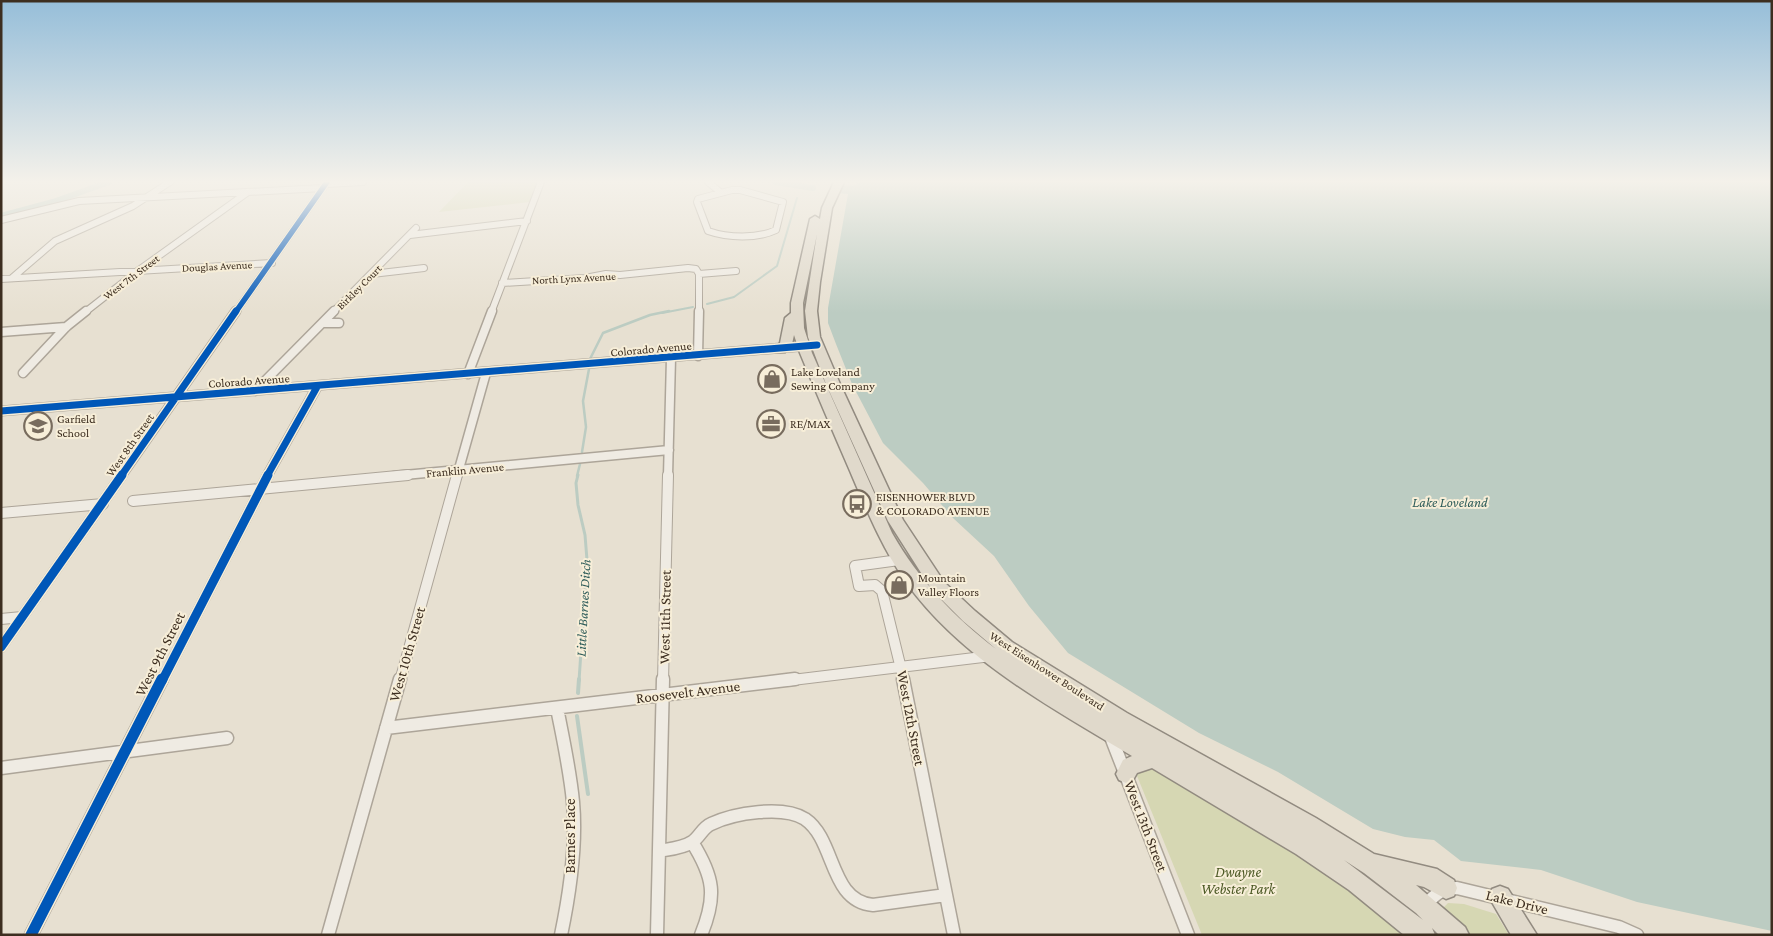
<svg xmlns="http://www.w3.org/2000/svg" width="1773" height="936" font-family="'Crimson Pro',serif">
	<style>
		.green { fill: #d6d7b3 }
		.water { fill: #bcccc2 }
		.lines { fill: none; stroke-linecap: round; stroke-linejoin: round }
		.stream-far3 { stroke: #bcccc2; stroke-width: 2 }
		.stream-far2 { stroke: #bcccc2; stroke-width: 2.5 }
		.stream-far1 { stroke: #bcccc2; stroke-width: 3 }
		.stream { stroke: #bcccc2; stroke-width: 4 }
		.canal { stroke: #bcccc2; stroke-width: 6 }
		.minor-far3-casing { stroke: #ada599; stroke-width: 8 }
		.minor-far2-casing { stroke: #ada599; stroke-width: 11 }
		.minor-far1-casing { stroke: #ada599; stroke-width: 12 }
		.minor-casing { stroke: #ada599; stroke-width: 15 }
		.trunk-casing { stroke: #928b80; stroke-width: 3 }
		.minor-far3 { stroke: #efebe3; stroke-width: 6 }
		.minor-far2 { stroke: #efebe3; stroke-width: 8 }
		.minor-far1 { stroke: #efebe3; stroke-width: 10 }
		.minor { stroke: #efebe3; stroke-width: 12 }
		.trunk { fill: #e0d9cb; fill-rule: evenodd }
		.cycleway-far3-casing { stroke: #f7eed8; stroke-width: 8 }
		.cycleway-far2-casing { stroke: #f7eed8; stroke-width: 10 }
		.cycleway-far1-casing { stroke: #f7eed8; stroke-width: 12 }
		.cycleway-casing { stroke: #f7eed8; stroke-width: 14 }
		.cycleway-far3 { stroke: #0057b8; stroke-width: 5.5 }
		.cycleway-far2 { stroke: #0057b8; stroke-width: 7 }
		.cycleway-far1 { stroke: #0057b8; stroke-width: 9 }
		.cycleway { stroke: #0057b8; stroke-width: 11 }
		.labels { text-anchor: middle; stroke-width: 4; stroke-linejoin: round; paint-order: stroke }
		.far-street-label { font-size: 11px; fill: #3d2e20; stroke: #f7eed8 }
		.street-label { font-size: 12px; fill: #3d2e20; stroke: #f7eed8 }
		.poi-label { font-size: 12px; fill: #3d2e20; stroke: #f7eed8; text-anchor: start }
		.water-label { font-size: 14px; font-style: italic; fill: #2f5d5a; stroke: #f7eed8 }
		.near-street-label { font-size: 15px; fill: #3d2e20; stroke: #f7eed8 }
		.near-park-label { font-size: 15px; font-style: italic; fill: #4d5a26; stroke: #f7eed8 }
	</style>
	<rect width="100%" height="100%" fill="#e7e0d1"/>
	<path class="green" d="M 468,182 L 538,182 L 530,202 L 439,212 Z
		M 1148,765 C 1239,818 1325,868 1406,935 L 1202,935 L 1135,771 Z
		M 1448,903 L 1464,904 L 1496,914 L 1509,935 L 1470,935 L 1441,910 Z"/>
	<path class="water" d="M 860,182 L 1772,182 L 1772,931 L 1637,902 L 1541,870 L 1461,861 L 1434,840 L 1405,837 L 1373,829 L 1278,772 L 1199,733 L 1068,653 L 1029,606 L 994,556 L 953,518 L 923,483 L 883,443 L 852,384 L 836,344 L 828,323 L 828,308 L 848,194 L 837,193 L 842,185 L 853,186 Z"/>
	<g class="lines">
		<path class="stream-far3" d="M 707,304 L 734,297 L 777,266 L 797,198
			M 662,313 L 693,307"/>
		<path class="stream-far2" d="M 590,359 L 603,333 L 650,315 L 669,311
			M 582,452 L 586,427 L 583,401 L 589,369
			M 577,476 L 580,464"/>
		<path class="stream-far1" d="M 578,475 L 576,483 L 578,505 L 585,535 L 587,560 L 579,681"/>
		<path class="stream" d="M 578,693 L 579,679
			M 577,716 L 588,794"/>
		<path class="canal" d="M 775,182 L 813,188
			M 1,216 L 53,202 L 109,182"/>
		<defs>
			<path id="minor-far3" d="M 708,182 L 720,192
				M 326,184 L 363,182
				M 732,190 L 740,190 L 783,202 L 776,230 C 757,239 728,238 708,231 L 697,202 L 698,199 Z
				M 1,220 L 79,201 L 323,188
				M 410,235 L 527,221
				M 372,274 L 424,268
				M 699,274 L 736,271
				M 12,278 L 55,241 L 133,206 L 170,182
				M 1,279 L 272,263
				M 502,283 L 585,278 L 606,274 L 620,275 L 688,268 L 696,269 L 699,274
				M 84,313 L 139,270 L 248,192
				M 235,313 L 327,182
				M 332,313 L 416,228
				M 491,313 L 541,182
				M 699,313 L 699,274"/>
			<path id="minor-far2" d="M 323,323 L 339,323
				M 1,332 L 66,327
				M 698,356 L 699,311
				M 23,373 L 66,327 L 86,311
				M 468,374 L 492,311
				M 255,391 L 334,311
				M 1,411 L 817,345
				M 121,476 L 236,311
				M 267,476 L 317,387
				M 394,476 L 669,450
				M 457,476 L 486,373
				M 668,476 L 671,358"/>
			<path id="minor-far1" d="M 133,501 L 408,475
				M 1,513 L 103,504
				M 899,560 L 855,566 L 859,586 L 875,585 L 882,591 L 904,681
				M 1,619 L 22,617
				M 1,647 L 122,475
				M 162,681 L 268,475
				M 400,681 L 457,475
				M 663,681 L 668,475
				M 784,681 L 991,656"/>
			<path id="minor" d="M 903,679 L 954,935
				M 557,708 C 563,739 570,770 573,802 C 577,846 570,892 561,935
				M 386,728 L 795,679
				M 1111,737 L 1188,935
				M 1,768 L 227,738
				M 692,842 C 714,877 717,896 701,935
				M 659,851 C 670,849 683,848 692,842 C 700,837 702,828 711,824 C 734,813 783,805 805,819 C 836,840 829,901 873,905 L 946,895
				M 1424,906 C 1435,895 1441,888 1457,888 L 1619,927 L 1637,935
				M 31,935 L 162,679
				M 328,935 L 400,679
				M 657,935 L 663,679"/>
			<path id="trunk" d="M 834,182 L 844,182 L 832,208 L 820,282 L 817,311 L 820,337 L 840,384 L 903,520 L 944,582 L 975,611 L 1012,642 L 1127,713 L 1316,818 L 1374,854 L 1437,869 L 1454,880 L 1457,888 L 1454,896 L 1446,899 L 1424,887 L 1416,885 L 1465,927 L 1469,935 L 1439,935 L 1432,928 L 1435,935 L 1404,935 L 1349,890 L 1296,854 L 1152,768 L 1137,773 L 1133,780 L 1126,783 L 1119,780 L 1116,774 L 1123,760 L 1132,756 C 1053,709 964,661 908,585 C 883,550 867,511 850,471 C 833,432 816,392 800,353 L 794,335 L 792,344 L 785,352 L 775,352 L 774,349 L 780,343 L 785,318 L 791,313 L 791,303 L 810,219 L 815,216 L 820,219 L 822,208 ZM 817,234 L 805,311 L 808,337 L 826,384 L 888,521 L 932,590 L 963,621 L 996,649 C 954,617 919,580 892,533 L 812,353 L 804,328 L 803,303 ZM 1344,860 L 1364,873 L 1416,913 L 1423,920 Z
				M 1500,886 L 1508,889 L 1537,935 L 1511,935 L 1489,897 L 1492,889 Z"/>
		</defs>
		<use href="#minor-far3" class="minor-far3-casing"/>
		<use href="#minor-far2" class="minor-far2-casing"/>
		<use href="#minor-far1" class="minor-far1-casing"/>
		<use href="#minor" class="minor-casing"/>
		<use href="#trunk" class="trunk-casing"/>
		<use href="#minor-far3" class="minor-far3"/>
		<use href="#minor-far2" class="minor-far2"/>
		<use href="#minor-far1" class="minor-far1"/>
		<use href="#minor" class="minor"/>
		<use href="#trunk" class="trunk"/>
		<defs>
			<path id="cycleway-far3" d="M 235,313 L 327,182"/>
			<path id="cycleway-far2" d="M 1,411 L 817,345
				M 121,476 L 236,311
				M 267,476 L 317,387"/>
			<path id="cycleway-far1" d="M 1,647 L 122,475
				M 162,681 L 268,475"/>
			<path id="cycleway" d="M 31,935 L 162,679"/>
		</defs>
		<use href="#cycleway-far3" class="cycleway-far3-casing"/>
		<use href="#cycleway-far2" class="cycleway-far2-casing"/>
		<use href="#cycleway-far1" class="cycleway-far1-casing"/>
		<use href="#cycleway" class="cycleway-casing"/>
		<use href="#cycleway-far3" class="cycleway-far3"/>
		<use href="#cycleway-far2" class="cycleway-far2"/>
		<use href="#cycleway-far1" class="cycleway-far1"/>
		<use href="#cycleway" class="cycleway"/>
	</g>
	<linearGradient id="sky" x2="0" y2="1"><stop stop-color="#96bed9"/><stop offset="0.58" stop-color="#f4f1ea"/><stop offset="1" stop-color="#f4f1ea" stop-opacity="0"/></linearGradient>
	<rect width="1773" height="313" fill="url(#sky)"/>
	<defs>
		<symbol id="shop-ring" viewBox="-11 -11 22 22"><circle r="9.5" fill="#f7eed8" stroke="#786c5e" stroke-width="1.5"/><path d="M-5-2.5h2.3a2.7 3.5 0 0 1 5.4 0H5L5.5 6h-11ZM-1.5-2.5h3a1.5 2.3 0 0 0-3 0Z" fill="#786c5e"/></symbol>
		<symbol id="office-ring" viewBox="-11 -11 22 22"><circle r="9.5" fill="#f7eed8" stroke="#786c5e" stroke-width="1.5"/><path d="M-6-3h4V-5.5h4V-3h4V5H-6ZM-1-4.5V-3h2v-1.5ZM-6 0V1H6V0Z" fill="#786c5e"/></symbol>
		<symbol id="school-ring" viewBox="-11 -11 22 22"><circle r="9.5" fill="#f7eed8" stroke="#786c5e" stroke-width="1.5"/><path d="M0-5L7-2L0 1L-7-2ZM-4 1L0 2.5L4 1V4Q0 6-4 4Z" fill="#786c5e"/></symbol>
		<symbol id="bus-ring" viewBox="-11 -11 22 22"><circle r="9.5" fill="#f7eed8" stroke="#786c5e" stroke-width="1.5"/><path d="M-5-6H5V4H4V6H2V4H-2V6H-4V4H-5ZM-3.5-4V0h7V-4ZM-3.5 1.2v1.5H-2V1.2ZM2 1.2v1.5H3.5V1.2Z" fill="#786c5e"/></symbol>
	</defs>
	<g fill-rule="evenodd">
		<use href="#shop-ring" x="756" y="363" width="32" height="32"/>
		<use href="#office-ring" x="755" y="408" width="32" height="32"/>
		<use href="#school-ring" x="22" y="410" width="32" height="32"/>
		<use href="#bus-ring" x="841" y="488" width="32" height="32"/>
		<use href="#shop-ring" x="883" y="569" width="32" height="32"/>
	</g>
	<g class="labels">
		<g class="far-street-label">
			<text transform="translate(217 266) rotate(-3)" y="4">Douglas Avenue</text>
			<text transform="translate(131 277) rotate(-37)" y="4">West 7th Street</text>
			<text transform="translate(574 278) rotate(-3)" y="4">North Lynx Avenue</text>
			<text transform="translate(359 287) rotate(-45)" y="4">Birkley Court</text>
		</g>
		<g class="street-label">
			<text transform="translate(651 349) rotate(-5)" y="4">Colorado Avenue</text>
			<text transform="translate(249 381) rotate(-4)" y="4">Colorado Avenue</text>
			<text transform="translate(130 445) rotate(-55)" y="4">West 8th Street</text>
			<text transform="translate(465 470) rotate(-5)" y="4">Franklin Avenue</text>
			<text transform="translate(1047 671) rotate(33)" y="4">West Eisenhower Boulevard</text>
		</g>
		<g class="poi-label">
			<text x="791" y="376">Lake Loveland<tspan x="791" dy="14">Sewing Company</tspan></text>
			<text x="57" y="423">Garfield<tspan x="57" dy="14">School</tspan></text>
			<text x="790" y="428">RE/MAX</text>
			<text x="876" y="501">EISENHOWER BLVD<tspan x="876" dy="14">&amp; COLORADO AVENUE</tspan></text>
			<text x="918" y="582">Mountain<tspan x="918" dy="14">Valley Floors</tspan></text>
		</g>
		<g class="water-label">
			<text x="1450" y="507">Lake Loveland</text>
			<text transform="translate(583 608) rotate(-87)" y="5">Little Barnes Ditch</text>
		</g>
		<g class="near-street-label">
			<text transform="translate(665 617) rotate(-89)" y="5">West 11th Street</text>
			<text transform="translate(160 654) rotate(-63)" y="5">West 9th Street</text>
			<text transform="translate(407 654) rotate(-74)" y="5">West 10th Street</text>
			<text transform="translate(688 692) rotate(-7)" y="5">Roosevelt Avenue</text>
			<text transform="translate(911 718) rotate(79)" y="5">West 12th Street</text>
			<text transform="translate(1146 826) rotate(69)" y="5">West 13th Street</text>
			<text transform="translate(570 836) rotate(-90)" y="5">Barnes Place</text>
			<text transform="translate(1517 902) rotate(14)" y="5">Lake Drive</text>
		</g>
		<g class="near-park-label">
			<text x="1238" y="877">Dwayne<tspan x="1238" dy="17">Webster Park</tspan></text>
		</g>
	</g>
	<rect width="1773" height="936" fill="none" stroke="#3d2e20" stroke-width="5"/>
</svg>
